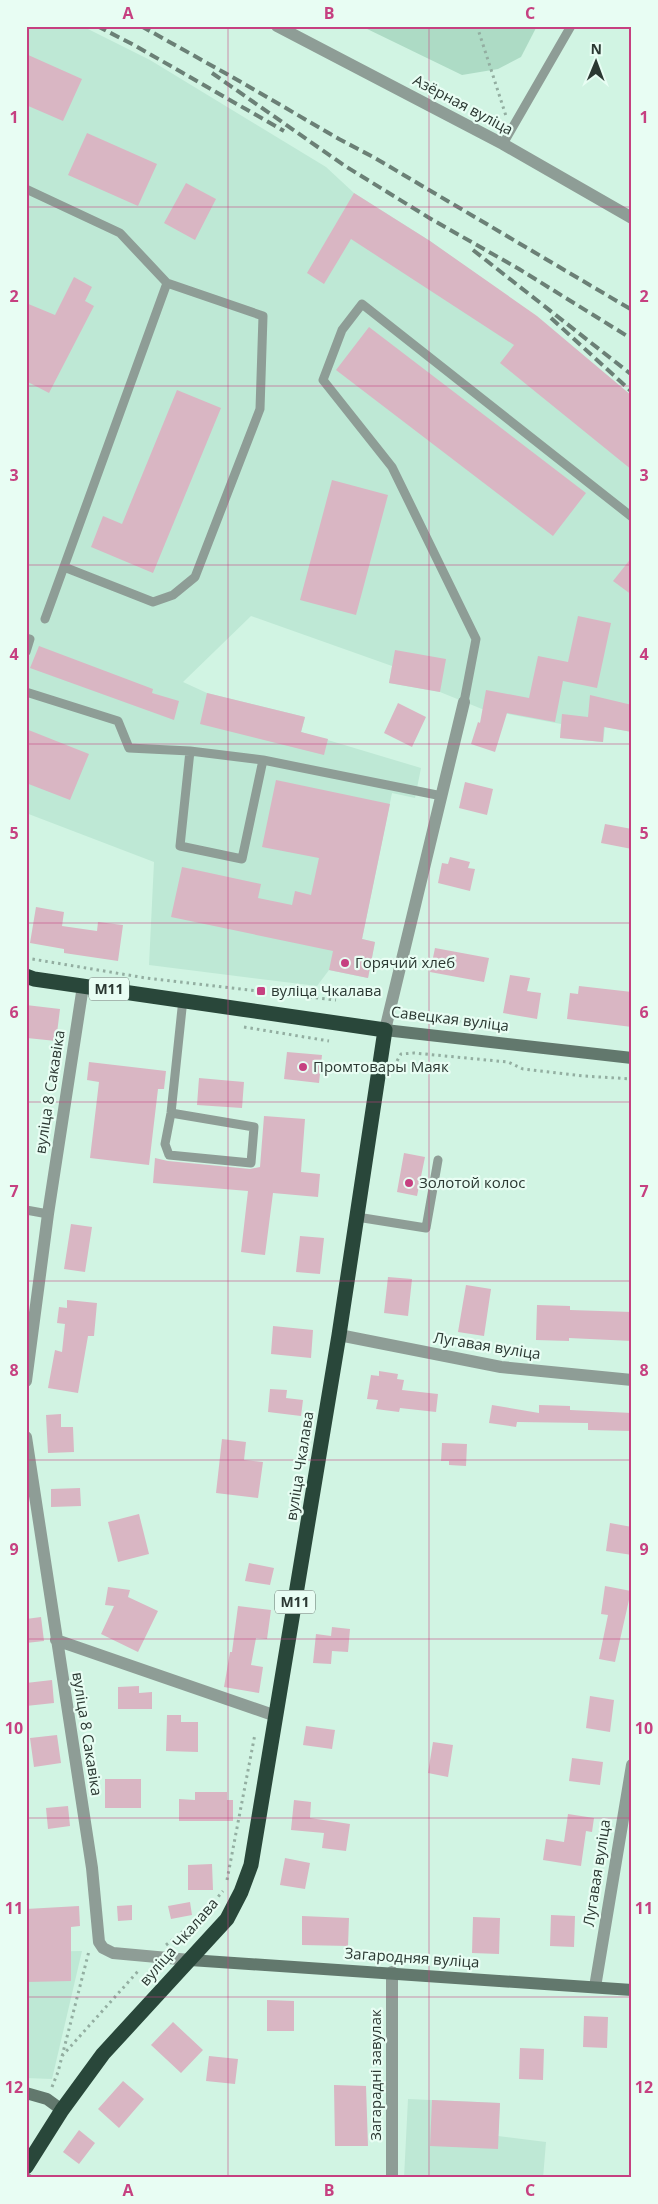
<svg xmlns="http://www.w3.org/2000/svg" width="658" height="2204" font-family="'Open Sans',sans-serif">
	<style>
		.built { fill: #bee8d5 }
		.green { fill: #addbc5 }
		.building { fill: #d9b6c3 }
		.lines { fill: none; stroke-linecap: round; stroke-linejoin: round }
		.path { stroke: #93aea1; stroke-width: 3; stroke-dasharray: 2.5 4; stroke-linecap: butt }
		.lane { stroke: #8e9d96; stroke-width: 9 }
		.street { stroke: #8e9d96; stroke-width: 12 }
		.secondary { stroke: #62786d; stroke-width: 12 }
		.highway { stroke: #29473a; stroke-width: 15 }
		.rail { stroke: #6b8076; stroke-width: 4; stroke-dasharray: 10 5; stroke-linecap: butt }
		.grid { fill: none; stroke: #c64080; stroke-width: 1; stroke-opacity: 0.55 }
		.poi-dot { fill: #c64080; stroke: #e8fdf3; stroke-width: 2 }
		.labels { text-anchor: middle; stroke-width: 4.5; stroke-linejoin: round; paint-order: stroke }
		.shield { fill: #e8fdf3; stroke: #64736c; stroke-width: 1 }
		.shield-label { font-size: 14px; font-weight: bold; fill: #2b3832 }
		.street-label { font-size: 15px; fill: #2b3832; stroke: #e8fdf3 }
		.poi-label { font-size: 15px; fill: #2b3832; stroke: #e8fdf3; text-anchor: start }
		.neatline { fill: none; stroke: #c64080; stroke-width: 2 }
		.grid-label { font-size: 16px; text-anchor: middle; font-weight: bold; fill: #c64080 }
	</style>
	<rect width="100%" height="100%" fill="#d1f4e3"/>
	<path class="built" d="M 26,26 L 82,26 L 150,60 L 326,167 L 354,193 L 430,241 L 537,317 L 632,396 L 632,732 L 605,727 L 603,742 L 560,738 L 561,724 L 482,709 L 440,692 L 389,683 L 392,666 L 251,616 L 183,682 L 207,693 L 305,717 L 301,732 L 421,768 L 415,798 L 392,793 L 362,939 L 375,942 L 368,978 L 329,970 L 317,986 L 149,965 L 154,862 L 26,813 Z
		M 26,1944 L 28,1952 L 82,1951 L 52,2079 L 26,2078 Z
		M 408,2099 L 500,2103 L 498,2136 L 546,2142 L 543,2178 L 404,2178 Z"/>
	<path class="green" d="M 361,26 L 537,26 L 521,57 L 498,69 L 462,75 Z"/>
	<path class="building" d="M 26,54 L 82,79 L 63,121 L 26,105 Z
		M 87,133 L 157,164 L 138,206 L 68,175 Z
		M 186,183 L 216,199 L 195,240 L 164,223 Z
		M 354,193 L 430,241 L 537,316 L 632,396 L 632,470 L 500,363 L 514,345 L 351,239 L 324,284 L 307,273 Z
		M 74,277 L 92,287 L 85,301 L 94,306 L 49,393 L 26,381 L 26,303 L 55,315 Z
		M 369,327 L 586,493 L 553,536 L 336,370 Z
		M 177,390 L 221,408 L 153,573 L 91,547 L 103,516 L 122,524 Z
		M 332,480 L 388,495 L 356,615 L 300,600 Z
		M 632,557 L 632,595 L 613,581 Z
		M 578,616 L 611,623 L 597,688 L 563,681 L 555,722 L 507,713 L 495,752 L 471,744 L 478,722 L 480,723 L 486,690 L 529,698 L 538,656 L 568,662 Z
		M 39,646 L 153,689 L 152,693 L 179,701 L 174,720 L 30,668 Z
		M 395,650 L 446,659 L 440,692 L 389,683 Z
		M 207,693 L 305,717 L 301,732 L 328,739 L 324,755 L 200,724 Z
		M 590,695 L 632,705 L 632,732 L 604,727 L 603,742 L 560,738 L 562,714 L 588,717 Z
		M 398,703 L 426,717 L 412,747 L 384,733 Z
		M 26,729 L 89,754 L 70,800 L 26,783 Z
		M 276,780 L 390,804 L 362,939 L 375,942 L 368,978 L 329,970 L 333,951 L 171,917 L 182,867 L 261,884 L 258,898 L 292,905 L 295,891 L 311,895 L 319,858 L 262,847 Z
		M 465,782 L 493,789 L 487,815 L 459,808 Z
		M 605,824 L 632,829 L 632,849 L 601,843 Z
		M 450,857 L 470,862 L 468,868 L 475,869 L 470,891 L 438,883 L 442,863 L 448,864 Z
		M 36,907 L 64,912 L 62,926 L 97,931 L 98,922 L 123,925 L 118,961 L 64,953 L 64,949 L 30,943 Z
		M 435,948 L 489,958 L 484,982 L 430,972 Z
		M 510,975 L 530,978 L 527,991 L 541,993 L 537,1019 L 503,1013 Z
		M 579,986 L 632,992 L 632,1027 L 567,1019 L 570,993 L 578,994 Z
		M 26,1005 L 60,1009 L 56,1041 L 27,1038 L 29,1022 L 26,1022 Z
		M 287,1052 L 322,1055 L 319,1083 L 284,1079 Z
		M 89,1062 L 166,1071 L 164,1089 L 158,1089 L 149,1165 L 90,1158 L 99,1082 L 87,1080 Z
		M 199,1078 L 244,1082 L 242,1108 L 197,1105 Z
		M 264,1116 L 305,1119 L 301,1172 L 320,1174 L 318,1197 L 273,1193 L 265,1255 L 241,1252 L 248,1191 L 153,1183 L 155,1158 L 168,1161 L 250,1169 L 260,1167 Z
		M 404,1153 L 425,1157 L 417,1196 L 397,1192 Z
		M 71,1224 L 92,1227 L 85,1272 L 64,1269 Z
		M 300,1236 L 324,1238 L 320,1274 L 296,1272 Z
		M 388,1277 L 412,1279 L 408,1316 L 384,1313 Z
		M 466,1285 L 491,1289 L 484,1336 L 458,1332 Z
		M 67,1300 L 97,1303 L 94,1336 L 88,1336 L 78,1393 L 48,1388 L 55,1350 L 62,1352 L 65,1324 L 57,1323 L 59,1307 L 67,1308 Z
		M 537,1305 L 570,1306 L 570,1310 L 632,1312 L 632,1341 L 569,1338 L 569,1341 L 536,1340 Z
		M 273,1326 L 313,1330 L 311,1358 L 271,1354 Z
		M 379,1371 L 398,1374 L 397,1379 L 404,1380 L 402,1390 L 438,1394 L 436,1412 L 400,1408 L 399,1412 L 376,1409 L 378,1400 L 367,1399 L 371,1375 L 379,1376 Z
		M 270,1389 L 287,1390 L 286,1398 L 303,1400 L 301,1416 L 268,1412 Z
		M 492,1405 L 539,1413 L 539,1405 L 570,1406 L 570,1410 L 632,1413 L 632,1431 L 588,1430 L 588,1423 L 517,1422 L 516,1427 L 489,1423 Z
		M 61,1414 L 61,1427 L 73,1427 L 74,1452 L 48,1453 L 46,1415 Z
		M 222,1439 L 246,1442 L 244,1460 L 263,1462 L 258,1498 L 216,1493 Z
		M 442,1443 L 467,1444 L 466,1466 L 449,1465 L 449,1461 L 441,1461 Z
		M 80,1488 L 81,1506 L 51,1507 L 51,1489 Z
		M 139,1514 L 149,1554 L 118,1562 L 108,1522 Z
		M 610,1523 L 632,1527 L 632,1555 L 606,1551 Z
		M 249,1563 L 274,1568 L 270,1585 L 245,1581 Z
		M 605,1586 L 631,1591 L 615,1662 L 599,1659 L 608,1615 L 601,1614 Z
		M 108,1587 L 130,1590 L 128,1597 L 158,1611 L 138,1652 L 101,1634 L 114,1606 L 105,1605 Z
		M 238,1606 L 271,1610 L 267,1639 L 256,1638 L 251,1665 L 263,1667 L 259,1693 L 224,1687 L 230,1652 L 232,1652 Z
		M 41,1617 L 44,1641 L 26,1643 L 26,1619 Z
		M 332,1627 L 350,1629 L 348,1652 L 332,1651 L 331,1664 L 313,1663 L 316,1634 L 331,1636 Z
		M 52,1680 L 54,1703 L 26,1706 L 26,1683 Z
		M 139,1686 L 139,1693 L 152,1692 L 152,1709 L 118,1709 L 118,1687 Z
		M 590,1696 L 614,1700 L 610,1732 L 586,1728 Z
		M 167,1715 L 181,1715 L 181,1722 L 198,1722 L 198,1752 L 166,1751 Z
		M 306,1726 L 335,1730 L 332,1749 L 303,1745 Z
		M 57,1735 L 61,1763 L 34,1767 L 30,1738 Z
		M 433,1742 L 453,1745 L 448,1777 L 428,1773 Z
		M 572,1758 L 603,1762 L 600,1785 L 569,1781 Z
		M 105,1779 L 141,1779 L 141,1808 L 105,1808 Z
		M 195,1792 L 227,1792 L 227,1800 L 233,1800 L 233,1821 L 179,1821 L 179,1799 L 195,1800 Z
		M 294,1800 L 311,1802 L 310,1818 L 350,1824 L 346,1851 L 322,1848 L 324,1833 L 291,1830 Z
		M 68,1806 L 70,1826 L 48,1829 L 46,1808 Z
		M 568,1814 L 594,1818 L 592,1832 L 586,1831 L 581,1866 L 543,1860 L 546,1839 L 564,1842 Z
		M 285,1858 L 310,1863 L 305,1889 L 280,1885 Z
		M 212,1864 L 213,1890 L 188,1890 L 188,1865 Z
		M 190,1902 L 192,1915 L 171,1919 L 168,1906 Z
		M 132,1905 L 132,1920 L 118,1921 L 117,1906 Z
		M 79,1906 L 80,1926 L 71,1927 L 71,1981 L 26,1982 L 26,1909 Z
		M 551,1915 L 575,1916 L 574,1947 L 550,1946 Z
		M 302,1916 L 349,1918 L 348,1946 L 302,1945 Z
		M 473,1917 L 500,1918 L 499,1954 L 472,1953 Z
		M 267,2000 L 294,2001 L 294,2031 L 267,2031 Z
		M 584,2016 L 608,2017 L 607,2048 L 583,2047 Z
		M 173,2022 L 203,2050 L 181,2073 L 151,2045 Z
		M 520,2048 L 544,2049 L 543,2080 L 519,2079 Z
		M 209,2056 L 238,2059 L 235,2084 L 206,2081 Z
		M 123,2081 L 144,2099 L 119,2128 L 98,2109 Z
		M 334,2085 L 366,2086 L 368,2146 L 335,2146 Z
		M 432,2100 L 500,2103 L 498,2149 L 430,2146 Z
		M 79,2130 L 95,2143 L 79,2164 L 63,2152 Z"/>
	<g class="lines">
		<path class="path" d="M 477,26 L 506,116
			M 26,958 L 146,978 L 336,1000
			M 419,1017 L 488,1025
			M 244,1027 L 329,1041
			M 397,1061 L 401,1054 L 414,1053 L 508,1062 L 523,1069 L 584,1076 L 632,1079
			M 227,1880 L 255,1734
			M 166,1945 L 201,1917 L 223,1891
			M 62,2056 L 140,1969
			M 52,2087 L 58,2072 L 89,1951"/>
		<path class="lane" d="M 503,144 L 571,26
			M 26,189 L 120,233 L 167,283 L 45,619
			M 64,567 L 153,602 L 173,595 L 195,577 L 260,409 L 263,316 L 167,283
			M 26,638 L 30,639 L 26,652
			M 26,692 L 118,721 L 129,748 L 190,751 L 180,846 L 242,859 L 263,760 L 442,796
			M 464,702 L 476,639 L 392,467 L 323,380 L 342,330 L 362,304 L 632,517
			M 190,751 L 263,760
			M 171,1113 L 254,1127 L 251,1163 L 169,1155 L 165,1144 L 171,1113 L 183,999
			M 26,1210 L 48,1214
			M 357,1217 L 426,1228 L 438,1160
			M 26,2177 L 28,2178"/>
		<path class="street" d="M 277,26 L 503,144 L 632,218
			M 385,1030 L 464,702
			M 339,1335 L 501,1367 L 632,1380
			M 26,1381 L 48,1214 L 83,986
			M 26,1437 L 92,1868 L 99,1942 L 103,1948 L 113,1953 L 190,1960
			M 56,1640 L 276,1716
			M 595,1987 L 632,1765
			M 392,2178 L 392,1972"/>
		<path class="secondary" d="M 385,1030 L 632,1058
			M 190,1960 L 632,1990
			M 26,2093 L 47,2099 L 62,2110"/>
		<path class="highway" d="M 26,976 L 34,979 L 385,1030 L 339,1335 L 251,1865 L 241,1892 L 227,1919 L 103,2054 L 62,2110 L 26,2167"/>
		<path class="rail" d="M 97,26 L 134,45 L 284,131
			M 141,26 L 241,82 L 339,139 L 375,158 L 632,310
			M 212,73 L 345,166 L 431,219 L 519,269 L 632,339
			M 473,250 L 632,375
			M 551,318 L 632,392"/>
	</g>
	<path class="grid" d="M 228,26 L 228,2178M 429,26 L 429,2178M 26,207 L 632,207M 26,386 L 632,386M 26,565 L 632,565M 26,744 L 632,744M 26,923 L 632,923M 26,1102 L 632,1102M 26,1281 L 632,1281M 26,1460 L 632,1460M 26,1639 L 632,1639M 26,1818 L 632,1818M 26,1997 L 632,1997"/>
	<g class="poi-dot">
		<circle cx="345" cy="963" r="5"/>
		<rect x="256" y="986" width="10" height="10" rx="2.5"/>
		<circle cx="303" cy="1067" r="5"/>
		<circle cx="409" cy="1183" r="5"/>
	</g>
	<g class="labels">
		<g class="shield">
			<rect x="89" y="977.5" width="40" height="23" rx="4"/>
			<rect x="275" y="1590.5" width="40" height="23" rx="4"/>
		</g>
		<g class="shield-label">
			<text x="109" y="994">М11</text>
			<text x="295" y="1607">М11</text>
		</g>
		<g class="street-label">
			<text transform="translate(463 105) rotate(28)" y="5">Азёрная вуліца</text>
			<text transform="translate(450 1019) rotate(7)" y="5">Савецкая вуліца</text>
			<text transform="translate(50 1092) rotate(-81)" y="5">вуліца 8 Сакавіка</text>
			<text transform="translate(487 1346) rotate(9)" y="5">Лугавая вуліца</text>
			<text transform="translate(300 1466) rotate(-81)" y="5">вуліца Чкалава</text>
			<text transform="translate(87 1734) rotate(81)" y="5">вуліца 8 Сакавіка</text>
			<text transform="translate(597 1873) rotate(-81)" y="5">Лугавая вуліца</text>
			<text transform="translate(179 1942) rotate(-49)" y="5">вуліца Чкалава</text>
			<text transform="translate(412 1958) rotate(4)" y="5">Загародняя вуліца</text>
			<text transform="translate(376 2075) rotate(-90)" y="5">Загарадні завулак</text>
		</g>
		<g class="poi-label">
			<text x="355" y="968">Горячий хлеб</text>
			<text x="271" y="996">вуліца Чкалава</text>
			<text x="313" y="1072">Промтовары Маяк</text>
			<text x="419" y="1188">Золотой колос</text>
		</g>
	</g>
	<rect width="658" height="2204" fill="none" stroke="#e8fdf3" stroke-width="55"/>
	<g transform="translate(596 62) rotate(1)" stroke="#e8fdf3" stroke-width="4" paint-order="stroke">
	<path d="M0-4L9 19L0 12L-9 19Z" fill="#2b3832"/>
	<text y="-8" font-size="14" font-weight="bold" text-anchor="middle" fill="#2b3832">N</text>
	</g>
	<rect x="28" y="28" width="602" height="2148" class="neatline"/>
	<g class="grid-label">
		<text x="128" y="19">A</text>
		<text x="329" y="19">B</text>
		<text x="530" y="19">C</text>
		<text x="14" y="123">1</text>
		<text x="644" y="123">1</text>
		<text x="14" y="302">2</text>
		<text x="644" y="302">2</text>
		<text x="14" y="481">3</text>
		<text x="644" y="481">3</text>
		<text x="14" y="660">4</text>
		<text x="644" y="660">4</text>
		<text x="14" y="839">5</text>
		<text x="644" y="839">5</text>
		<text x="14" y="1018">6</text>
		<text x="644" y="1018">6</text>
		<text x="14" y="1197">7</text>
		<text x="644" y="1197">7</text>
		<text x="14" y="1376">8</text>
		<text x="644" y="1376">8</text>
		<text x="14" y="1555">9</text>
		<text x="644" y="1555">9</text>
		<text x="14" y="1734">10</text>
		<text x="644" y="1734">10</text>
		<text x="14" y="1914">11</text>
		<text x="644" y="1914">11</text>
		<text x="14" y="2093">12</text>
		<text x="644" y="2093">12</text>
		<text x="128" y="2196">A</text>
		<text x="329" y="2196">B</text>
		<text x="530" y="2196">C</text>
	</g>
</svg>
